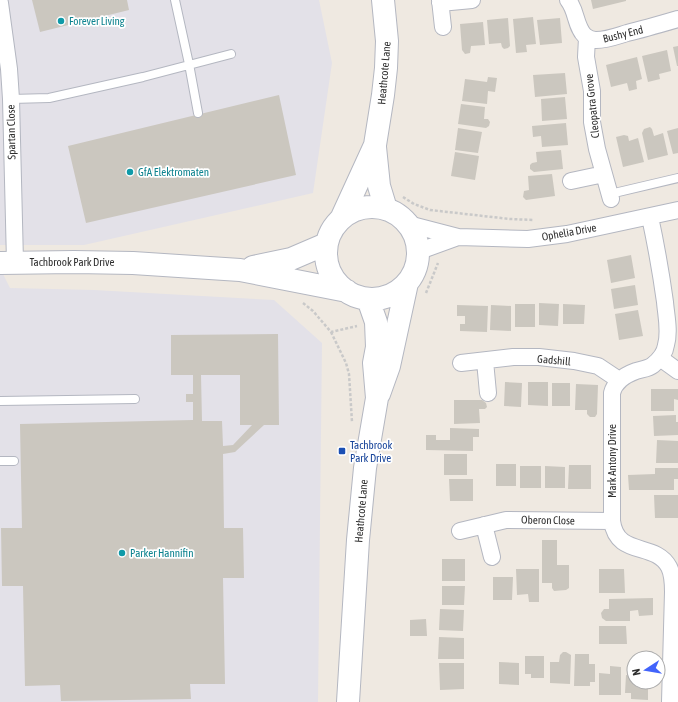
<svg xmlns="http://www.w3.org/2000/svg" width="678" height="702" font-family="'Asap Condensed',sans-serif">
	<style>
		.industrial { fill: #e3e1e8 }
		.building { fill: #cbc7bf; fill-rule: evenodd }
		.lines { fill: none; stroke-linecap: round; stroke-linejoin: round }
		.lane-casing { stroke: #b4b7c1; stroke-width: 10 }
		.street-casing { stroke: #b4b7c1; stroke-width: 18 }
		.secondary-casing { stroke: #b4b7c1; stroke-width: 24 }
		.path { stroke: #c9c9c9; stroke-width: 2.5; stroke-dasharray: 3 2; stroke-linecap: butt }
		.lane { stroke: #fff; stroke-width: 8 }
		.street { stroke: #fff; stroke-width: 16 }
		.secondary { stroke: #fff; stroke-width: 22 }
		.culture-dot { fill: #0f9aa8; stroke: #fff; stroke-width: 1.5 }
		.transit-dot { fill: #1a4fb4; stroke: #fff; stroke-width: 1.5 }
		.labels { text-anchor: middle; stroke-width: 3.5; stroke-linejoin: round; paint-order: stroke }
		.culture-label { font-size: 11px; fill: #0d838f; stroke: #fff; text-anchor: start }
		.street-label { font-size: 11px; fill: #2e2e2e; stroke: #fff }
		.transit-label { font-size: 11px; fill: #164399; stroke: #fff; text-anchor: start }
	</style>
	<rect width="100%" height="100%" fill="#efe9e1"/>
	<path class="industrial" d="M 0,0 L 319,0 L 332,63 L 313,193 L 84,245 L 0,245 Z
		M 0,268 L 10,288 L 94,290 L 274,300 L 322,343 L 318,702 L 0,702 Z"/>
	<path class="building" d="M 32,0 L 127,0 L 129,10 L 40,32 Z
		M 591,0 L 626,0 L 626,1 L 593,9 Z
		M 533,17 L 536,44 L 526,45 L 527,52 L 516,53 L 513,19 Z
		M 508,18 L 510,46 L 508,48 L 504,49 L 502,47 L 501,43 L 489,44 L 487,20 Z
		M 560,18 L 562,43 L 540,45 L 537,20 Z
		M 483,22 L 485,45 L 471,46 L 470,53 L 465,54 L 462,50 L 460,24 Z
		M 678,46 L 678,66 L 677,66 L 673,47 Z
		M 667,50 L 671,71 L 659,74 L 660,79 L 648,82 L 642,56 Z
		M 637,57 L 642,79 L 636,81 L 637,89 L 629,91 L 627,83 L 611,87 L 606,65 Z
		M 565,73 L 567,94 L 535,97 L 533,75 Z
		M 488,77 L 497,78 L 495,92 L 488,91 L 487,104 L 462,101 L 465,79 L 487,82 Z
		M 279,95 L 296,175 L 86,223 L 68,146 Z
		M 565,97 L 567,119 L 542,121 L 541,99 Z
		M 461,104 L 485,107 L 484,119 L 488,119 L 490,122 L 489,126 L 486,128 L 458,124 Z
		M 566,123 L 568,145 L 542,147 L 541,136 L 533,137 L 532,126 Z
		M 650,127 L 652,129 L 654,136 L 663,133 L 668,155 L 648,160 L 642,133 L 644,129 Z
		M 458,128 L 482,132 L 478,153 L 455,150 Z
		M 678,128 L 678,153 L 673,154 L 667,131 Z
		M 624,135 L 628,136 L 629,141 L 638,138 L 644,162 L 623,167 L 616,137 Z
		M 561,150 L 563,169 L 534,172 L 530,169 L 530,165 L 532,163 L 537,162 L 536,152 Z
		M 455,152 L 479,156 L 475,180 L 451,176 Z
		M 552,174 L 555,196 L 526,200 L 523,197 L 524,191 L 529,190 L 528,176 Z
		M 631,255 L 635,278 L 611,283 L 607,260 Z
		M 635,285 L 638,305 L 614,309 L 611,289 Z
		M 539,303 L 559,304 L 558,326 L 539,325 Z
		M 515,304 L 535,304 L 535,327 L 515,327 Z
		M 563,304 L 585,305 L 584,324 L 563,324 Z
		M 457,305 L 488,306 L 487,332 L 460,331 L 460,324 L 465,324 L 465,316 L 457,316 Z
		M 491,305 L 511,306 L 511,331 L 490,330 Z
		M 638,310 L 643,336 L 619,340 L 615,314 Z
		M 278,334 L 279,425 L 264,425 L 235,452 L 223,454 L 224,528 L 243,528 L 244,578 L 223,578 L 225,684 L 190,684 L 191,699 L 61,701 L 60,685 L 25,686 L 23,586 L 2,586 L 1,528 L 22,528 L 20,424 L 193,420 L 193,402 L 186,402 L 186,394 L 193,394 L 193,375 L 171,375 L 171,335 ZM 201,375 L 240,375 L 240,425 L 252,425 L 233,445 L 223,446 L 222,421 L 202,421 Z
		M 505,382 L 522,383 L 521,407 L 504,406 Z
		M 528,382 L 548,382 L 548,406 L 528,405 Z
		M 552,383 L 570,383 L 570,406 L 552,406 Z
		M 576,384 L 598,385 L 597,414 L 595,417 L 590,417 L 587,414 L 587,410 L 575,410 Z
		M 651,389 L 678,389 L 678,400 L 674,399 L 674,411 L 651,411 Z
		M 454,400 L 482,400 L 486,403 L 487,407 L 485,409 L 479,409 L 480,423 L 454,424 Z
		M 676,415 L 676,422 L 678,422 L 678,435 L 654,436 L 653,416 Z
		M 450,428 L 479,429 L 479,437 L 473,437 L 473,451 L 426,450 L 426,435 L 436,435 L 436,440 L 450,440 Z
		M 657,440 L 678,441 L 678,463 L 656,463 Z
		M 444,454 L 467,454 L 467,475 L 444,475 Z
		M 496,464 L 516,464 L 516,486 L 496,486 Z
		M 569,465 L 591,465 L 591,489 L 568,489 Z
		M 520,466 L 541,466 L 541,488 L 520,488 Z
		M 545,466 L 565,467 L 565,488 L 545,488 Z
		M 655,468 L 678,468 L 678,479 L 674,479 L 674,490 L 629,490 L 628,475 L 655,474 Z
		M 449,479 L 473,479 L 473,501 L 450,501 Z
		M 654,495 L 678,495 L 678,518 L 655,518 Z
		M 542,540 L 557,540 L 557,565 L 569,565 L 569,588 L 566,590 L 554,591 L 552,588 L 552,583 L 542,583 Z
		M 442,559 L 465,559 L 465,581 L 442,581 Z
		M 516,569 L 539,569 L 539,602 L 529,602 L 528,594 L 517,595 Z
		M 599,569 L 624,569 L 625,593 L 599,593 Z
		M 493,577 L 513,577 L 512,600 L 493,600 Z
		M 442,586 L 465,586 L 464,605 L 442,605 Z
		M 653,598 L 653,615 L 639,616 L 638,610 L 630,611 L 630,621 L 606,621 L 602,618 L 601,613 L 604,609 L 609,609 L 609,599 Z
		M 440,609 L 464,610 L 463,631 L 439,630 Z
		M 426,619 L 427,636 L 410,636 L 410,620 Z
		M 599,626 L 626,626 L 627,644 L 599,644 Z
		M 439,637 L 464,638 L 464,659 L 438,659 Z
		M 563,652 L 566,652 L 571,655 L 570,684 L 550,683 L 550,662 L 559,662 L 560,655 Z
		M 575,654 L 589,654 L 589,664 L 595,664 L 595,682 L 590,682 L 590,686 L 574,686 Z
		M 525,656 L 544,656 L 544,678 L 531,678 L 531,674 L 525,674 Z
		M 499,662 L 519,663 L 519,685 L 499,684 Z
		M 439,663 L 464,663 L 464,689 L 440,690 Z
		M 610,666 L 621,667 L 621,695 L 599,695 L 599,673 L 610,674 Z
		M 626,675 L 634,676 L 634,682 L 648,682 L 648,700 L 631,699 L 631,693 L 625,693 Z"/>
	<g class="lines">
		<defs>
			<path id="lane" d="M 175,0 L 189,64 L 198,113
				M 11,99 L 49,98 L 143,77 L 231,54
				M 610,194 L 678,178
				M 0,401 L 135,399
				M 0,461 L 14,461"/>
			<path id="street" d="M 440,0 L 443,27
				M 568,0 C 577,11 575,26 585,36 C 589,39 592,40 596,40 C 607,40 617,36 627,33 C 644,29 661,24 678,19
				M 0,3 L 9,69 L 11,99 L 15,262
				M 440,3 L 472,0
				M 587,38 L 586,57 L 592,91 L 592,122 L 597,149 L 611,199
				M 571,181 L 604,174
				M 650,217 C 656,245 661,273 665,302 C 666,315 670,331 666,345 C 665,353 659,360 653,365 C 648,369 642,369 636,371 C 625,375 615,381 612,393 L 612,521 C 617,558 655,541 669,567 C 673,575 673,584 673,592 L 670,702
				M 408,224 L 458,237 L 528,239 L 567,234 L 678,210
				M 418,253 L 425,249 L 458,237
				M 660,358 L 678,371
				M 485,361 L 488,393
				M 461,363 L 513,357 L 539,357 L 574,361 L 598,366 L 619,380
				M 484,525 L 492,557
				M 460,531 L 506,520 L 612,521"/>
			<path id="secondary" d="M 375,147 L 379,186 L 386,209
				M326 253a46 46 0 1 1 92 0a46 46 0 1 1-92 0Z
				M 342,217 L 375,145 L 383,95 L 386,68 L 387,41 L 383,0
				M 0,263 L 74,262 L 133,263 L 240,270 L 347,291
				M 253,267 L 291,259 L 326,244
				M 379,394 L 389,366 L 407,283
				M 348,702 L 358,540 L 365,468 L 377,398 L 374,363 L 377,347 L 376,322 L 368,299"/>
		</defs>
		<use href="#lane" class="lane-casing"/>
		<use href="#street" class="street-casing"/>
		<use href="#secondary" class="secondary-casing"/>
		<path class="path" d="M 403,197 L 414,204 L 430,210 L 510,219 L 534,220
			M 426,293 L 438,263
			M 303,303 L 313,311 L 331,332 L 357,326
			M 331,332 L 346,363 L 349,374 L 352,422"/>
		<use href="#lane" class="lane"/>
		<use href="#street" class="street"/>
		<use href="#secondary" class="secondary"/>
	</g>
	<g class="culture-dot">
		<circle cx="61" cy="21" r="4"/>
		<circle cx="130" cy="172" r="4"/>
		<circle cx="122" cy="553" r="4"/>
	</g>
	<rect class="transit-dot" x="338" y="447" width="8" height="8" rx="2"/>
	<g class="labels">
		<g class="culture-label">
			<text x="69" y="25">Forever Living</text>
			<text x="138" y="176">GfA Elektromaten</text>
			<text x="130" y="557">Parker Hannifin</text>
		</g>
		<g class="street-label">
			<text transform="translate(623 34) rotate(-14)" y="4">Bushy End</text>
			<text transform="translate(384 73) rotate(-85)" y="4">Heathcote Lane</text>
			<text transform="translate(592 106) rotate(-96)" y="4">Cleopatra Grove</text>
			<text transform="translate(11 132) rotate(-91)" y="4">Spartan Close</text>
			<text transform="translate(569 232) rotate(-10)" y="4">Ophelia Drive</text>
			<text x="72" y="266">Tachbrook Park Drive</text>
			<text transform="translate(554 360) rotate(5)" y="4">Gadshill</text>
			<text transform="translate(612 461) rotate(-90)" y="4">Mark Antony Drive</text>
			<text transform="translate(361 511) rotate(-85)" y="4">Heathcote Lane</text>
			<text transform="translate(548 520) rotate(1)" y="4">Oberon Close</text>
		</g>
		<g class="transit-label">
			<text x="350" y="449">Tachbrook<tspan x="350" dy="13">Park Drive</tspan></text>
		</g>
	</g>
	<g transform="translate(646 670) rotate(258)"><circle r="19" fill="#ffffff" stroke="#ababab"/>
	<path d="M0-3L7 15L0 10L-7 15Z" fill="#4264fb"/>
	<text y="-6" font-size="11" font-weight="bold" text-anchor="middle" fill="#2e2e2e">N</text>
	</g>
</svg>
